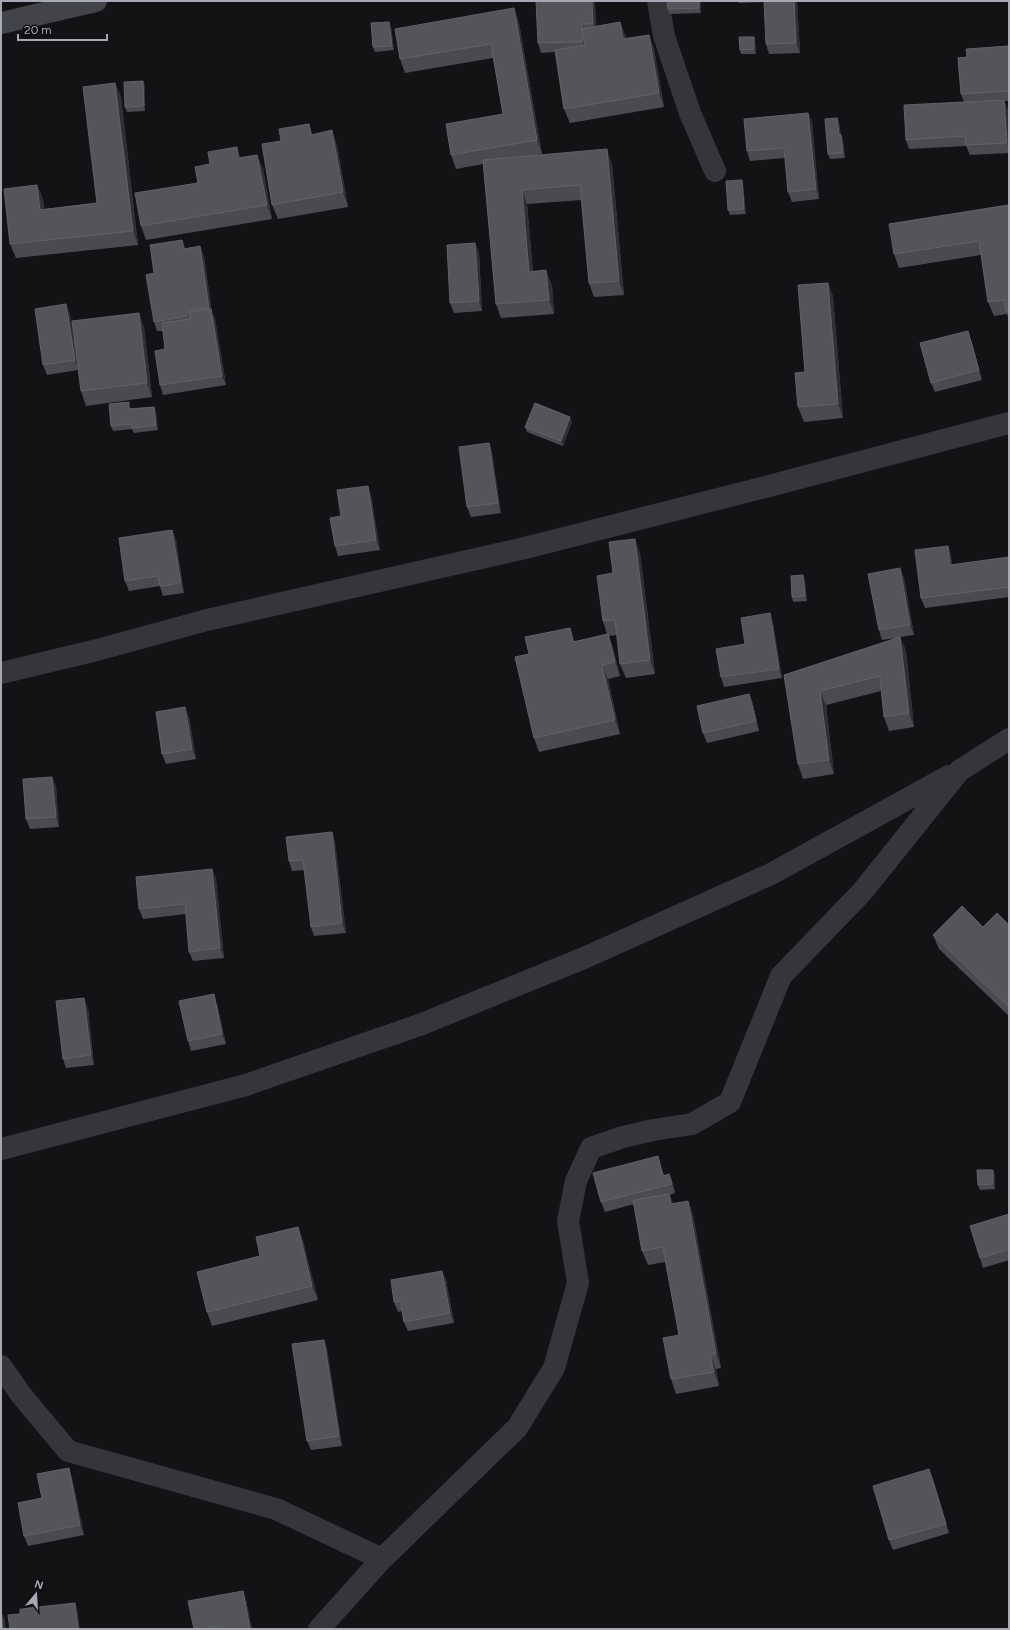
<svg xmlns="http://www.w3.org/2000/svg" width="1010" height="1630" font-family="Figtree,sans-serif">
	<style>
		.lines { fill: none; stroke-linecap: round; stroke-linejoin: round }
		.street { stroke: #35353a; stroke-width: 22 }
		.secondary { stroke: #434449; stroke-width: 22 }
		.wall { fill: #4a4a50 }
		.shaded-wall { fill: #303034 }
		.building { fill: #54545a; stroke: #616268 }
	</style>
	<rect width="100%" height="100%" fill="#131315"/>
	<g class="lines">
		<path class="street" d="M 658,1 L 664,36 L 690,113 L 715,171
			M 1,673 L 97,650 L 207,620 L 525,548 L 769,486 L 1009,423
			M 1,1149 L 246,1085 L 422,1024 L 584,958 L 771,874 L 949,776
			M 1,1366 L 22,1396 L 68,1451 L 276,1509 L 382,1559
			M 319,1629 L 382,1559 L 517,1428 L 554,1368 L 578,1283 L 568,1221 L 576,1181 L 591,1148 L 623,1137 L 653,1130 L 692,1124 L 730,1102 L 781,976 L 862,892 L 959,771 L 1009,739"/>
		<path class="secondary" d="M 1,23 L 96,1"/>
	</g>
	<path class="wall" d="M 592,1 L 595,1 L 595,3 L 596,26 L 620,22 L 626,38 L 649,35 L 654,49 L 664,107 L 570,123 L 564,109 L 555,52 L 541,53 L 538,43 Z
		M 667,1 L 701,1 L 701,13 L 669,14 L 668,9 Z
		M 738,1 L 763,1 L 763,2 L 739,3 Z
		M 797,1 L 800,53 L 769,54 L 766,44 Z
		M 514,8 L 519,23 L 542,154 L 531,156 L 612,164 L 624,295 L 594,297 L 589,283 L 582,200 L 527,204 L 533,272 L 552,285 L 554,314 L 501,318 L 496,304 L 483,164 L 456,169 L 451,155 L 503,114 L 493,58 L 405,73 L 400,59 Z
		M 391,27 L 394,50 L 375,52 L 373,47 Z
		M 754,37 L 755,42 L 756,54 L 741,54 L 740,50 Z
		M 1009,46 L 1009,101 L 1004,101 L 1008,110 L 1009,134 L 1009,153 L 970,155 L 966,146 L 909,149 L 906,140 L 964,102 L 961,94 L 967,57 Z
		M 143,81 L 145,86 L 145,111 L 127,112 L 125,107 Z
		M 115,83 L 121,97 L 138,245 L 16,258 L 10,244 L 37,185 L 43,199 L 44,209 L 97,203 Z
		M 808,113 L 812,122 L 819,199 L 792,202 L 788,192 L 785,158 L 750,161 L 747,151 Z
		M 837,118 L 839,123 L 841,135 L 843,140 L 845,158 L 830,159 L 828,154 Z
		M 309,124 L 312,134 L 337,145 L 348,207 L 278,219 L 272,205 L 281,141 Z
		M 257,155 L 263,169 L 272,219 L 146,240 L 141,226 L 198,183 L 210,164 Z
		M 742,180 L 743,185 L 746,214 L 730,215 L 728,210 Z
		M 1008,205 L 1009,208 L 1009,320 L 1007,314 L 994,316 L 988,302 L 981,255 L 899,268 L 894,254 Z
		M 182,240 L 185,249 L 204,256 L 212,313 L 215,319 L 226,385 L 163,395 L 160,385 L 165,349 L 163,331 L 157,331 L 154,322 L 154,273 Z
		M 475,243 L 479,253 L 482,311 L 454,313 L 450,303 Z
		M 828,283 L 833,297 L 843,418 L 804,422 L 798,407 L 805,372 Z
		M 70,314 L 78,370 L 47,375 L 43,365 Z
		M 144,327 L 152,397 L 86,406 L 81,391 Z
		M 971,340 L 982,380 L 935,392 L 931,383 Z
		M 130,407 L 131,409 L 154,407 L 156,412 L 158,430 L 134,433 L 132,429 L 113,431 L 111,426 Z
		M 572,422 L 563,446 L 527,432 L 525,427 Z
		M 489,443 L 492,452 L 501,513 L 471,517 L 467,507 Z
		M 371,495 L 380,550 L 338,556 L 335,546 L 341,516 Z
		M 172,530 L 176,540 L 184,593 L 163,596 L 160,586 L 129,591 L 125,581 Z
		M 948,546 L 951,556 L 952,565 L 1009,557 L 1009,597 L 925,608 L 921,598 Z
		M 640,553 L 655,674 L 626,678 L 620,664 L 617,635 L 609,636 L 613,648 L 620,676 L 608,679 L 620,734 L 539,752 L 534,738 L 529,654 L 570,628 L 575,642 L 607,634 L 603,621 L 613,573 Z
		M 900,568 L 904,578 L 914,635 L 900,637 L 906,651 L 914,727 L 889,731 L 884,717 L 881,691 L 826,705 L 834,774 L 803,779 L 798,764 L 784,675 L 898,638 L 882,640 L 879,630 Z
		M 805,580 L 807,601 L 793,602 L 792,597 Z
		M 773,623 L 782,678 L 724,687 L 721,677 Z
		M 749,694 L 753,704 L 759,731 L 707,743 L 703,733 Z
		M 189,717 L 196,759 L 166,764 L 162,754 Z
		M 52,777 L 56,787 L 59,827 L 30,829 L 26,819 Z
		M 332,832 L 335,842 L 346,933 L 314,936 L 311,927 L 304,870 L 292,871 L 289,861 Z
		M 212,869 L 216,879 L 224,958 L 193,961 L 189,952 L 186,914 L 143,919 L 139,909 Z
		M 1009,925 L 1009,1016 L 939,949 L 933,935 L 983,927 Z
		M 217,1004 L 226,1044 L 191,1051 L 188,1041 Z
		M 88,1008 L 94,1065 L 66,1068 L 63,1059 Z
		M 661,1166 L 664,1175 L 669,1174 L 673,1184 L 675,1193 L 670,1195 L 673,1204 L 688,1201 L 693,1215 L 721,1368 L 716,1369 L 719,1386 L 676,1394 L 671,1379 L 679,1335 L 665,1262 L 648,1265 L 642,1251 L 634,1204 L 605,1212 L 601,1202 Z
		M 993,1170 L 995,1175 L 995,1189 L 980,1190 L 978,1185 Z
		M 1009,1214 L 1009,1260 L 983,1268 L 980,1258 Z
		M 298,1227 L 303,1241 L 318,1300 L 212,1326 L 207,1312 L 260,1256 Z
		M 442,1271 L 446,1280 L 454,1323 L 408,1331 L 404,1322 L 402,1311 L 398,1312 L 394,1302 Z
		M 324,1340 L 327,1349 L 342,1446 L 311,1450 L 307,1441 Z
		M 72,1478 L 84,1535 L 28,1546 L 24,1536 L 42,1498 Z
		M 933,1479 L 949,1533 L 893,1550 L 889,1540 Z
		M 243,1591 L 246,1600 L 252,1629 L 194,1629 Z"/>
	<path class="shaded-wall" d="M 592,1 L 595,1 L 595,3 L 597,33 L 593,24 Z
		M 699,1 L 701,1 L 701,13 L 699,8 Z
		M 794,1 L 797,1 L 800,53 L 796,43 Z
		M 514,8 L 519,23 L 542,154 L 537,140 Z
		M 389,22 L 391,27 L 394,50 L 392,46 Z
		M 620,22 L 626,37 L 628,53 L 623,39 Z
		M 582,24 L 586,34 L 587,51 L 583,42 Z
		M 649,35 L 654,49 L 664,107 L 659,93 Z
		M 754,37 L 755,42 L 756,54 L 754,49 Z
		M 143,81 L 145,86 L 145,111 L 144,106 Z
		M 115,83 L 121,97 L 138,245 L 133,231 Z
		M 1004,100 L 1008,110 L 1009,134 L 1009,150 L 1007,143 Z
		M 808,113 L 812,122 L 819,199 L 816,189 Z
		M 837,118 L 839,123 L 841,140 L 839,135 Z
		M 309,124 L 314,138 L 311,135 Z
		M 332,130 L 337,145 L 348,207 L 343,192 Z
		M 841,135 L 843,140 L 845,158 L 843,153 Z
		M 237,147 L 242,162 L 238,158 Z
		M 607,149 L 612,164 L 624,295 L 619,281 Z
		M 257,155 L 263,169 L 272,219 L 267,205 Z
		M 742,180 L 743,185 L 746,214 L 744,209 Z
		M 37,185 L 43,199 L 45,224 L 40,210 Z
		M 522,190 L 527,204 L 534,286 L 529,272 Z
		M 182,240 L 186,249 L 184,249 Z
		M 475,243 L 479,253 L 482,311 L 479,301 Z
		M 200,246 L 204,256 L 212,313 L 215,319 L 226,385 L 222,376 L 212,314 L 209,308 Z
		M 546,270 L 552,285 L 554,314 L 549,300 Z
		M 828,283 L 833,297 L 843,418 L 838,404 Z
		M 66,304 L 70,314 L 78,370 L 75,360 Z
		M 139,313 L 144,327 L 152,397 L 147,383 Z
		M 968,331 L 971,340 L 982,380 L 979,370 Z
		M 154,407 L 156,412 L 158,430 L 156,425 Z
		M 570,417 L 572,422 L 563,446 L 561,441 Z
		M 489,443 L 492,452 L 501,513 L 498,503 Z
		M 368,486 L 371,495 L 380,550 L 376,540 Z
		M 172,530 L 176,540 L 184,593 L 181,583 Z
		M 635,539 L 640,553 L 655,674 L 650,660 Z
		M 948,546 L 951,556 L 953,575 L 950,565 Z
		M 900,568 L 904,578 L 914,635 L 910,625 Z
		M 803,575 L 805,580 L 807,601 L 805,596 Z
		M 770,613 L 773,623 L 782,678 L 779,669 Z
		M 570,628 L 575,642 L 573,642 Z
		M 608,634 L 613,648 L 620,676 L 615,662 Z
		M 900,637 L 906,651 L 914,727 L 909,713 Z
		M 602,665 L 608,679 L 620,734 L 615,720 Z
		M 820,691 L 826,705 L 834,774 L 829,760 Z
		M 749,694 L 753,704 L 759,731 L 756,721 Z
		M 185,707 L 189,717 L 196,759 L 192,749 Z
		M 52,777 L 56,787 L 59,827 L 56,817 Z
		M 332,832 L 335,842 L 346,933 L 342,923 Z
		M 212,869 L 216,879 L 224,958 L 220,948 Z
		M 214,994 L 217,1004 L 226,1044 L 222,1034 Z
		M 84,998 L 88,1008 L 94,1065 L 91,1055 Z
		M 658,1156 L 667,1186 L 663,1176 Z
		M 993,1170 L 995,1175 L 995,1189 L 993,1184 Z
		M 669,1174 L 673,1184 L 675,1193 L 672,1184 Z
		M 669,1194 L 675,1208 L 671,1204 Z
		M 688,1201 L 693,1215 L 721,1368 L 716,1354 Z
		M 298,1227 L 303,1241 L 318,1300 L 312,1286 Z
		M 442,1271 L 446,1280 L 454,1323 L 450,1313 Z
		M 324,1340 L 327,1349 L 342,1446 L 339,1436 Z
		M 710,1354 L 716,1369 L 719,1386 L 714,1372 Z
		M 69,1468 L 72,1478 L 84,1535 L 80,1525 Z
		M 929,1469 L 933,1479 L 949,1533 L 946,1524 Z
		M 243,1591 L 246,1600 L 252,1629 L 250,1629 Z
		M 75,1603 L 78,1613 L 80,1629 L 78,1629 Z
		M 1,1610 L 5,1620 L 6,1629 L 3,1629 Z"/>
	<path class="building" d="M 536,1 L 592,1 L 593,24 L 582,24 L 583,42 L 538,43 Z
		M 667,1 L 699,1 L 699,8 L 668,9 Z
		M 764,1 L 794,1 L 796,43 L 766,44 Z
		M 514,8 L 537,140 L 451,155 L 446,124 L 503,114 L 491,44 L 400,59 L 395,29 Z
		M 389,22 L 392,46 L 373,47 L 371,23 Z
		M 620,22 L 623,39 L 649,35 L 659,93 L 564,109 L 555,50 L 585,45 L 582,29 Z
		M 739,37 L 754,37 L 754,49 L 740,50 Z
		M 1009,46 L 1009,91 L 961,94 L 958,58 L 967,57 L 966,49 Z
		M 143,81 L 144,106 L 125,107 L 124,82 Z
		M 115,83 L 133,231 L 10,244 L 4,189 L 37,185 L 40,210 L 97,203 L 83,87 Z
		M 1004,100 L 1007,143 L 966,145 L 965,136 L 906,140 L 904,105 Z
		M 808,113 L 816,189 L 788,192 L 784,148 L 747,151 L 744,119 Z
		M 837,118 L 839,135 L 841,135 L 843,153 L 828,154 L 825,119 Z
		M 309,124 L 311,135 L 332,130 L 343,192 L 272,205 L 262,144 L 281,141 L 279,129 Z
		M 237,147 L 238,158 L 257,155 L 267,205 L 141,226 L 135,193 L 198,183 L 195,167 L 210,164 L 208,152 Z
		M 607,149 L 619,281 L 589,283 L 580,185 L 522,190 L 529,272 L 546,270 L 549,300 L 496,304 L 483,160 Z
		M 742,180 L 744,209 L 728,210 L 726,181 Z
		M 1008,205 L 1009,212 L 1009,311 L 1006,311 L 1004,300 L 988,302 L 979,241 L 894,254 L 889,224 Z
		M 182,240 L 184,249 L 200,246 L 209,308 L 186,311 L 187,316 L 154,322 L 146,275 L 154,273 L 150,245 Z
		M 475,243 L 479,301 L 450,303 L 447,245 Z
		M 828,283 L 838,404 L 798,407 L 795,373 L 805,372 L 798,285 Z
		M 66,304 L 75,360 L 43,365 L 35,309 Z
		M 211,309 L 222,376 L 160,385 L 155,351 L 165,349 L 162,323 L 190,319 L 189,312 Z
		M 139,313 L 147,383 L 81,391 L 72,321 Z
		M 968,331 L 979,370 L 931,383 L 920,343 Z
		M 129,402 L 129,409 L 154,407 L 156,425 L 132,428 L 131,424 L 111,426 L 109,404 Z
		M 535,403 L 570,417 L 561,441 L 525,427 Z
		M 489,443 L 498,503 L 467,507 L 459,447 Z
		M 368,486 L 376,540 L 335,546 L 330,518 L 341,516 L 337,490 Z
		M 172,530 L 181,583 L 160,586 L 158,576 L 125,581 L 119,538 Z
		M 635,539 L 650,660 L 620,664 L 615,620 L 603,621 L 597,576 L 613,573 L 609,542 Z
		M 948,546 L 950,565 L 1009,557 L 1009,587 L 921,598 L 915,550 Z
		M 900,568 L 910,625 L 879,630 L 868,574 Z
		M 803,575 L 805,596 L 792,597 L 791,576 Z
		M 770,613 L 779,669 L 721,677 L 716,649 L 745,644 L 741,618 Z
		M 570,628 L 573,642 L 608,634 L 615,662 L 602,665 L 615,720 L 534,738 L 515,657 L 529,654 L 525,637 Z
		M 900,637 L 909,713 L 884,717 L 880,676 L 820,691 L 829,760 L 798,764 L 784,675 Z
		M 749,694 L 756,721 L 703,733 L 697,706 Z
		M 185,707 L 192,749 L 162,754 L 156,712 Z
		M 52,777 L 56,817 L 26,819 L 23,779 Z
		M 332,832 L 342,923 L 311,927 L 303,860 L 289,861 L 286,837 Z
		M 212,869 L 220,948 L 189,952 L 185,904 L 139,909 L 136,877 Z
		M 962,906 L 983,927 L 997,913 L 1009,925 L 1009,1007 L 933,935 Z
		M 214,994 L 222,1034 L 188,1041 L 179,1001 Z
		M 84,998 L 91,1055 L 63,1059 L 56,1001 Z
		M 658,1156 L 663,1176 L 669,1174 L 672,1184 L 601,1202 L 593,1173 Z
		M 977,1170 L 993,1170 L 993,1184 L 978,1185 Z
		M 669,1194 L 671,1204 L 688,1201 L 716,1354 L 710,1354 L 714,1372 L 671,1379 L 663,1338 L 679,1335 L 663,1247 L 642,1251 L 633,1200 Z
		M 1009,1214 L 1009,1249 L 980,1258 L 970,1226 Z
		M 298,1227 L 312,1286 L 207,1312 L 197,1272 L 260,1256 L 256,1237 Z
		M 442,1271 L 450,1313 L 404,1322 L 400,1301 L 394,1302 L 391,1280 Z
		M 324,1340 L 339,1436 L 307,1441 L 292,1344 Z
		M 69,1468 L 80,1525 L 24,1536 L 18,1503 L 42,1498 L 37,1474 Z
		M 929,1469 L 946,1524 L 889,1540 L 873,1486 Z
		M 243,1591 L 250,1629 L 218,1629 L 218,1627 L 205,1629 L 194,1629 L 188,1601 Z
		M 75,1603 L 78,1629 L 10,1629 L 8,1615 L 20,1614 L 20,1609 Z
		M 1,1610 L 3,1629 L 1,1629 Z"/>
	<rect width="1010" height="1630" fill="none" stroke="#a6a9b4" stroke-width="4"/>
	<g transform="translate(36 1594) rotate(18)" stroke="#0e0e10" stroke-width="3" paint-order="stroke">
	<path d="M0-3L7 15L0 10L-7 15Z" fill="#a6a9b4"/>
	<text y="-6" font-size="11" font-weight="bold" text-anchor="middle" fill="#a6a9b4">N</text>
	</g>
	<path d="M18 34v6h89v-6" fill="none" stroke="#a6a9b4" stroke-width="2"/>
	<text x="24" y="34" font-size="12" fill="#a6a9b4" stroke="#0e0e10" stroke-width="3" paint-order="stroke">20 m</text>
</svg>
